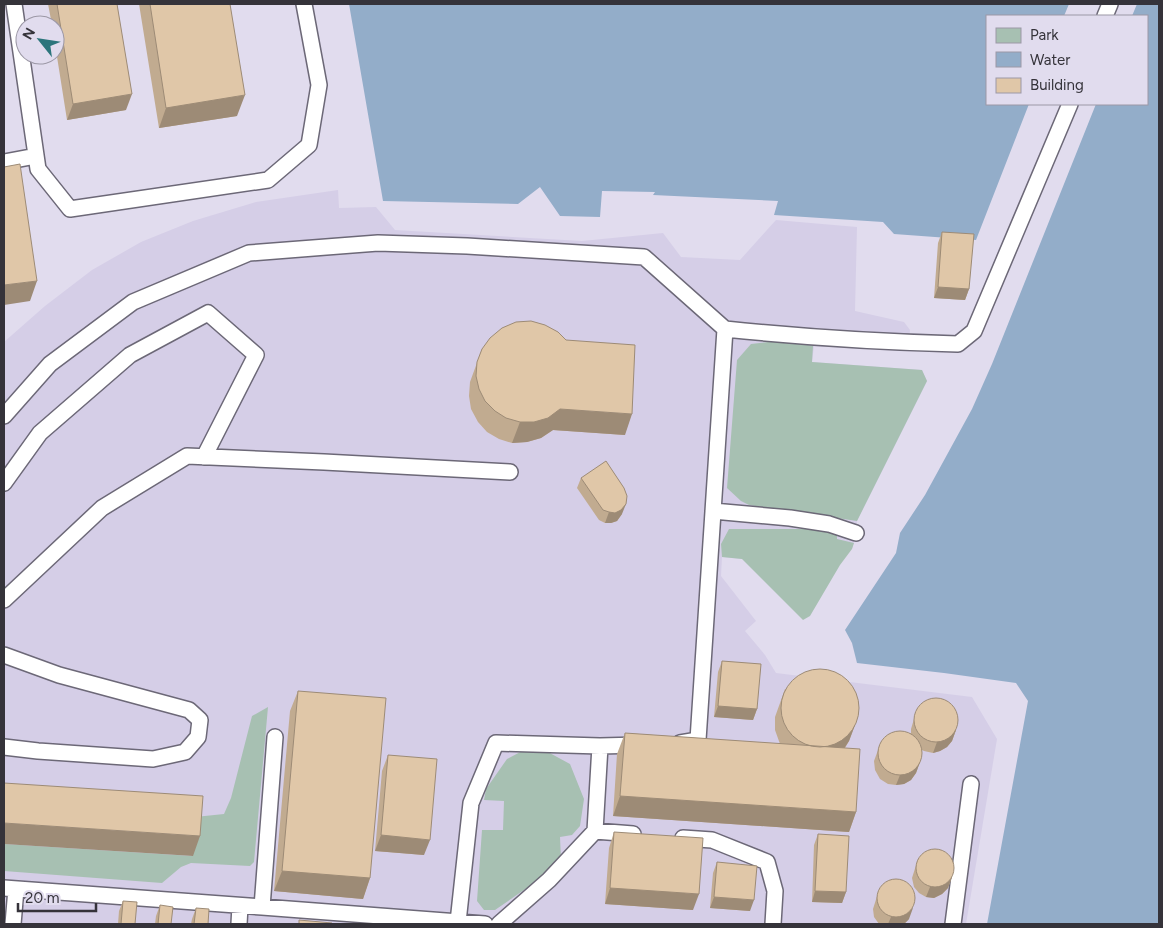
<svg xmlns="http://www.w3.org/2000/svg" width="1163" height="928" font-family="Figtree,sans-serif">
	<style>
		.built { fill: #d5cee7 }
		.green { fill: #a7c0b2 }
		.water { fill: #93adc9 }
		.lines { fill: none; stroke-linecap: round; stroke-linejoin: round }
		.lane-casing { stroke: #6c6877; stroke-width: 18 }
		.lane { stroke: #fff; stroke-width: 15 }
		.wall { fill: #c1ab90 }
		.shaded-wall { fill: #9d8b76 }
		.building { fill: #e0c7a8; stroke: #9d8b76 }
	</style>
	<rect width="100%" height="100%" fill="#e1dcee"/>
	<path class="built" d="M 338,190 L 339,208 L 376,207 L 395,230 L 582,241 L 663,233 L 681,257 L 740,260 L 776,220 L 857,227 L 855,311 L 904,322 L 910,330 L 908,351 L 814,346 L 812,362 L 922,370 L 927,381 L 857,521 L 856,533 L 852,549 L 742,559 L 722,557 L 721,576 L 756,621 L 745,631 L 765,655 L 776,673 L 972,697 L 997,739 L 966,924 L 4,924 L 4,342 L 45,306 L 92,270 L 141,242 L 193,221 L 256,202 Z"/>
	<path class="green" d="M 784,340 L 813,346 L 812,362 L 922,370 L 927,381 L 857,521 L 749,505 L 741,501 L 727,488 L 737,360 L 751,344 Z
		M 729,529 L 830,529 L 837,535 L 837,539 L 854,543 L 852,549 L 840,565 L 810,616 L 803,620 L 742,559 L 722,557 L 721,544 Z
		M 268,707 L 254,862 L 250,866 L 191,863 L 181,867 L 162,883 L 4,871 L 4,844 L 192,856 L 195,817 L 224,814 L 231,798 L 252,716 Z
		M 526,749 L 546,751 L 570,764 L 584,799 L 580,826 L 572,835 L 560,837 L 561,859 L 550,872 L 495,910 L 484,910 L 477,901 L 482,830 L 503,830 L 504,801 L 484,800 L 486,789 L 507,759 Z"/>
	<path class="water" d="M 349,4 L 1069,4 L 1064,16 L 987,16 L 987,104 L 1029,104 L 976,240 L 894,234 L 883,222 L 774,215 L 778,201 L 653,195 L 655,192 L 602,191 L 600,217 L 560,216 L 540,187 L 518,204 L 383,201 Z
		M 1137,4 L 1159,4 L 1159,924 L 987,924 L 1028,701 L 1016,683 L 944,673 L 857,663 L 852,643 L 845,630 L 896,553 L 900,533 L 925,495 L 972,409 L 992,364 L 1096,104 L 1147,104 L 1147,16 L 1132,16 Z"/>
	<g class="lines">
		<defs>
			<path id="lane" d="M 14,4 L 38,169 L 70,209 L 268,180 L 309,145 L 319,85 L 304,4
				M 1105,16 L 1110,4
				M 4,162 L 36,156
				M 4,416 L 50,364 L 133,302 L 249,253 L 378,243 L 467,246 L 644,257 L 725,329
				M 4,483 L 40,433 L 130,355 L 208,313 L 256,355 L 204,457
				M 713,511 L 790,518 L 829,524 L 856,533
				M 4,600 L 102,508 L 187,456 L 324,462 L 510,472
				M 4,655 L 59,675 L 189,710 L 200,720 L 198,737 L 185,752 L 153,759 L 38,751 L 4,747
				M 680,743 L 698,740 L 725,329 C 802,337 880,342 958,344 L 974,331 L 1070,104
				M 600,746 L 639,745
				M 595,831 L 633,834
				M 683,838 L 712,840 L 767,862 L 775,891 L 773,924
				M 4,888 L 262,907 L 275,737
				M 262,907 L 485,924
				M 458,922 L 471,803 L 496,743 L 600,746 L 595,831 L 549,880 L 499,924
				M 13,924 L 16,889
				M 239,924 L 240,906
				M 953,924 L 971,784"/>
		</defs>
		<use href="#lane" class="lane-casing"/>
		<use href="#lane" class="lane"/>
	</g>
	<path class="wall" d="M 48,4 L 117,4 L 126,110 L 67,120 L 55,44 L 55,25 L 52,25 Z
		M 139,4 L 230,4 L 237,116 L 159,128 Z
		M 942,232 L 969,289 L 965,300 L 934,298 L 938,243 Z
		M 482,349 L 625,435 L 553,430 L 541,438 L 527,442 L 512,443 L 499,439 L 487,432 L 478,422 L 471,409 L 469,396 L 470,382 Z
		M 581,478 L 622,514 L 617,521 L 611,523 L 605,523 L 599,520 L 577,488 Z
		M 722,661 L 757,709 L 753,720 L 714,717 L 718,672 Z
		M 785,689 L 855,725 L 849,741 L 845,748 L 856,812 L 849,832 L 613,816 L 617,754 L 625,733 L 780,744 L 775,730 L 775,717 Z
		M 298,691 L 370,878 L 363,899 L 274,891 L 290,711 Z
		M 917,709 L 956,730 L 952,741 L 947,747 L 940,751 L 933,753 L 924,751 L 922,750 L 920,762 L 916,773 L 911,780 L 904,784 L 896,785 L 888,784 L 880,779 L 875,770 L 874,761 L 881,742 L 911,733 L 911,729 Z
		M 388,755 L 424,855 L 375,851 L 382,771 Z
		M 614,832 L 693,910 L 605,904 L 609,848 Z
		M 818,834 L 846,892 L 842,903 L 812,902 L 814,845 Z
		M 918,859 L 952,877 L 948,888 L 942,894 L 934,898 L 926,897 L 919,893 L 914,887 L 912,878 Z
		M 717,862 L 750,911 L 710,908 L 713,873 Z
		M 879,890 L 909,919 L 904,924 L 879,924 L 874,917 L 873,909 Z
		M 123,901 L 135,924 L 118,924 L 119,911 Z
		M 160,905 L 171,924 L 155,924 L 156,916 Z
		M 196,908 L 208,924 L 191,924 L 192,919 Z"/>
	<path class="shaded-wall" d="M 132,94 L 126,110 L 67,120 L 73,104 Z
		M 245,95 L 237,116 L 159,128 L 166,108 Z
		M 37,281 L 30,301 L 4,305 L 4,285 Z
		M 938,287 L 969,289 L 965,300 L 934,298 Z
		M 560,409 L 632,414 L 625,435 L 553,430 L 541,438 L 527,442 L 512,443 L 520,422 Z
		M 626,504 L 622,514 L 617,521 L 611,523 L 605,523 L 609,512 Z
		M 718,706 L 757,709 L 753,720 L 714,717 Z
		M 855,725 L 849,741 L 843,750 L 817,748 Z
		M 956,730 L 952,741 L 947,747 L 940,751 L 933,753 L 937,742 Z
		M 920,762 L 916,773 L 911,780 L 904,784 L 896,785 L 900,775 Z
		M 620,796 L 856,812 L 849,832 L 613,816 Z
		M 4,823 L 200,836 L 193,856 L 4,844 Z
		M 381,835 L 430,840 L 424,855 L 375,851 Z
		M 282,871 L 370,878 L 363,899 L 274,891 Z
		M 952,877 L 948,888 L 942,894 L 934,898 L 926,897 L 930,887 Z
		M 610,888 L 699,894 L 693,910 L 605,904 Z
		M 815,891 L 846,892 L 842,903 L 812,902 Z
		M 714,897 L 754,900 L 750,911 L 710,908 Z
		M 913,908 L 909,919 L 904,924 L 888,924 L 891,917 Z"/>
	<path class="building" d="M 57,4 L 117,4 L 132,94 L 73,104 Z
		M 150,4 L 230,4 L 245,95 L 166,108 Z
		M 20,164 L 37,281 L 4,285 L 4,167 Z
		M 942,232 L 974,234 L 969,289 L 938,287 Z
		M 531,321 L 545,325 L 558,332 L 566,340 L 635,345 L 632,414 L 560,409 L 548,418 L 534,422 L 520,422 L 506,418 L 495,411 L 485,401 L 479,389 L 476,376 L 477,362 L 482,349 L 490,338 L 502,328 L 516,322 Z
		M 606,461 L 624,488 L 627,496 L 626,504 L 621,510 L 615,513 L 609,512 L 603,510 L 581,478 Z
		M 722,661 L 761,664 L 757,709 L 718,706 Z
		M781 708a39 39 0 1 1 78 0a39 39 0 1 1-78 0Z
		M 298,691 L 386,698 L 370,878 L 282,871 Z
		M914 720a22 22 0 1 1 44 0a22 22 0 1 1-44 0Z
		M878 753a22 22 0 1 1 44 0a22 22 0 1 1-44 0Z
		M 625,733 L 860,749 L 856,812 L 620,796 Z
		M 388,755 L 437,759 L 430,840 L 381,835 Z
		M 4,783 L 203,796 L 200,836 L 4,823 Z
		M 614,832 L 703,838 L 699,894 L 610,888 Z
		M 818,834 L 849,836 L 846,892 L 815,891 Z
		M916 868a19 19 0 1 1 38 0a19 19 0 1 1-38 0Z
		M 717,862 L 757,866 L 754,900 L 714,897 Z
		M877 898a19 19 0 1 1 38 0a19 19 0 1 1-38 0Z
		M 123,901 L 137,902 L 135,924 L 121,924 Z
		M 160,905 L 173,907 L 171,924 L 158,924 Z
		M 196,908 L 209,909 L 208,924 L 194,924 Z
		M 299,920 L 332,923 L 332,924 L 299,924 Z"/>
	<rect width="1163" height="928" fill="none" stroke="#35333a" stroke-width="10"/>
	<rect x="986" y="15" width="162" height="90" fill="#e1dcee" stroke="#9c98a6"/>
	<rect x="996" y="28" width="25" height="15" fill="#a7c0b2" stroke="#9c98a6"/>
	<text x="1030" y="40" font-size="15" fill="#35333a">Park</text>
	<rect x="996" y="52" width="25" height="15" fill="#93adc9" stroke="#9c98a6"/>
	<text x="1030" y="65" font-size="15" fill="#35333a">Water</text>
	<rect x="996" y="78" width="25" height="15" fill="#e0c7a8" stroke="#9c98a6"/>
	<text x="1030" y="90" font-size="15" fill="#35333a">Building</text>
	<g transform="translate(40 40) rotate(300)"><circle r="24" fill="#e1dcee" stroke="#9c98a6"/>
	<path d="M0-4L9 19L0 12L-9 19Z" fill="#2c757c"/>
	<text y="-8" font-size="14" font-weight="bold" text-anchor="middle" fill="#35333a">N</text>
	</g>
	<path d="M18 903v8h78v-8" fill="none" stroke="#35333a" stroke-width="2.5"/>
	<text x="25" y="903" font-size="15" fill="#35333a" stroke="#e1dcee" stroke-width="4" paint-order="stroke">20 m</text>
</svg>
